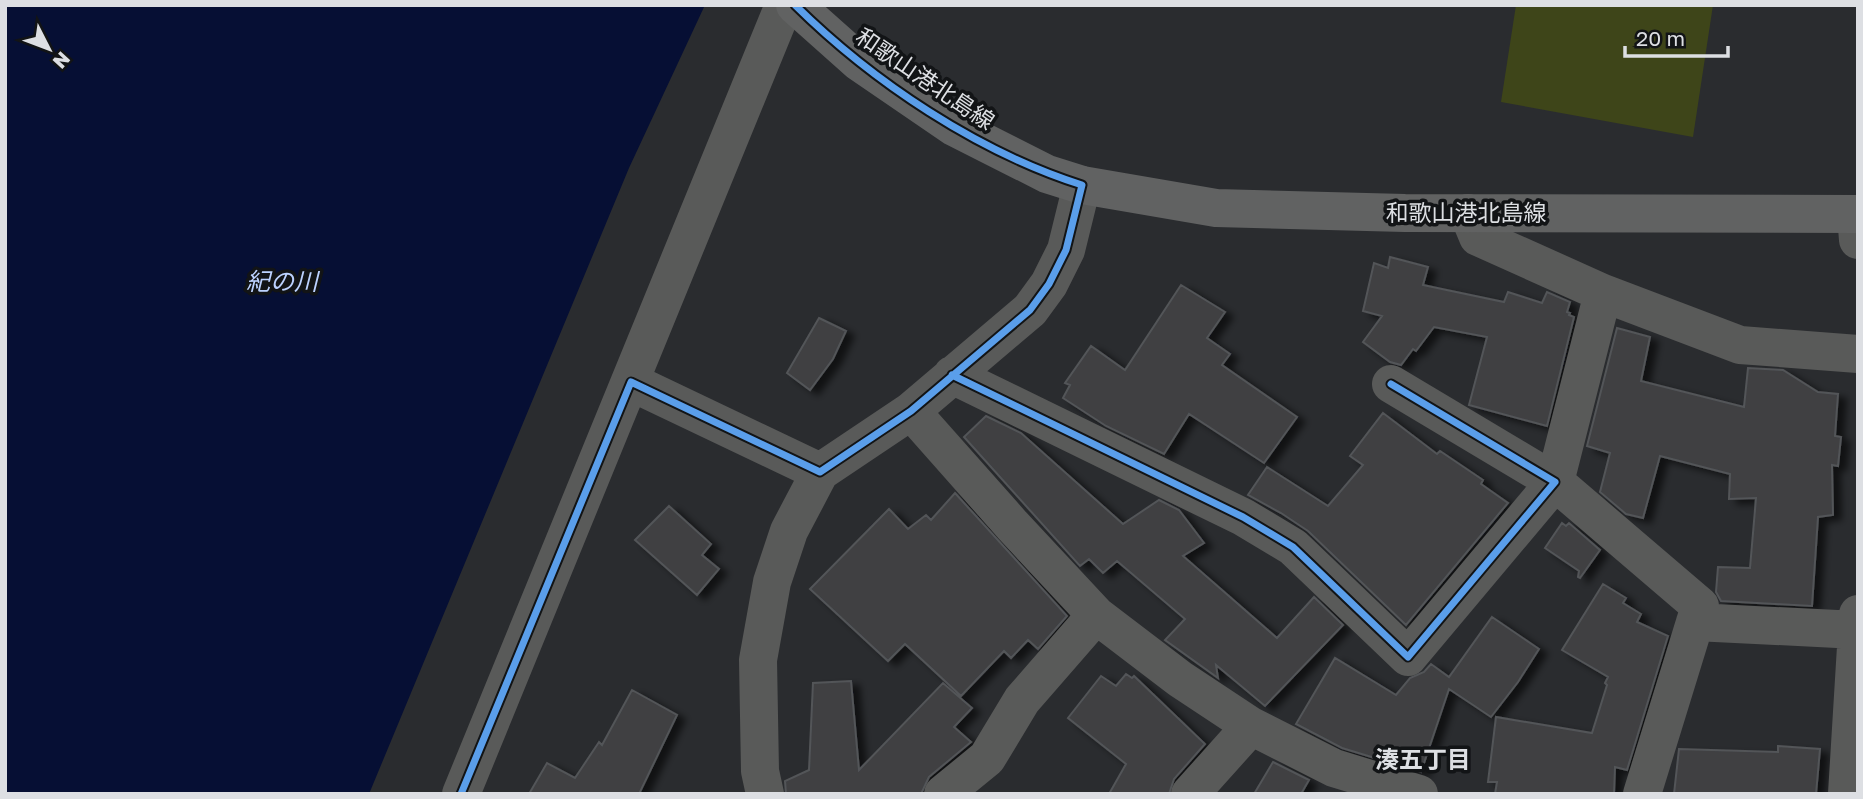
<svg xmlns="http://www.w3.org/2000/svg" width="1863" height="799" font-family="'Golos Text','Noto Sans JP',sans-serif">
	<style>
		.green { fill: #3e4519 }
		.water { fill: #060f34 }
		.building { fill: #3f4043; stroke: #535558; stroke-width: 2; filter: url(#shadow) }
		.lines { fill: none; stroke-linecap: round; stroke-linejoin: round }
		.minor { stroke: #595a59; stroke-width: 38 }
		.major { stroke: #616262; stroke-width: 38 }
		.cycleway-casing { stroke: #121416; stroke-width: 11 }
		.cycleway { stroke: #5a9eea; stroke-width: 7 }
		.labels { text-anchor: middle; stroke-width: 7; stroke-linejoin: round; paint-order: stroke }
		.street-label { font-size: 23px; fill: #dddfe3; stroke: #121416 }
		.water-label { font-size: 24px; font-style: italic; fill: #bcd2ff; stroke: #121416 }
		.neighbourhood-label { font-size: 24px; font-weight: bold; fill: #dddfe3; stroke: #121416 }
	</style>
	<defs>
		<filter id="shadow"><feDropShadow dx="8" dy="4.5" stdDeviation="3.5" flood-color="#0009"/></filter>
	</defs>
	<rect width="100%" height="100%" fill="#2a2c2f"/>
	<path class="green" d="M 1516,5 L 1713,5 L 1693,137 L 1501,102 Z"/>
	<path class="water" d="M 5,5 L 705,5 L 629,168 L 369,794 L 5,794 Z"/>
	<path class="building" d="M 1390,257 L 1428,267 L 1423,285 L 1504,302 L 1508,292 L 1542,303 L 1547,292 L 1570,302 L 1567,312 L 1570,313 L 1569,315 L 1574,317 L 1547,426 L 1469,405 L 1487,337 L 1434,327 L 1416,351 L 1413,349 L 1401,365 L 1390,362 L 1363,342 L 1382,316 L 1363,311 L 1374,263 L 1388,268 Z
		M 1181,285 L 1225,312 L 1207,338 L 1230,354 L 1222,365 L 1297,417 L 1264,463 L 1189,414 L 1164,454 L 1106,426 L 1063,398 L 1070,385 L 1065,383 L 1091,346 L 1125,370 Z
		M 819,318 L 846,331 L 833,359 L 810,390 L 787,373 Z
		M 1617,328 L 1650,337 L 1641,381 L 1744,407 L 1748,368 L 1783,370 L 1818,392 L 1838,394 L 1835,436 L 1841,437 L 1838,466 L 1832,465 L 1833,515 L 1818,517 L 1812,606 L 1721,601 L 1716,592 L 1718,567 L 1750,568 L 1756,498 L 1729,499 L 1730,474 L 1660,456 L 1643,518 L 1626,514 L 1600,492 L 1610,453 L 1587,446 Z
		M 1383,413 L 1437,454 L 1440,451 L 1483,480 L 1481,484 L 1508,503 L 1406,625 L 1308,531 L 1281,513 L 1248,495 L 1267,467 L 1328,506 L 1363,465 L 1350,456 Z
		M 986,416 L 1021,433 L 1123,524 L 1159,500 L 1179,510 L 1204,543 L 1183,556 L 1277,638 L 1314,597 L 1343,625 L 1265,706 L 1216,665 L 1218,678 L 1165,640 L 1185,619 L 1117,561 L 1103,573 L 1089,559 L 1080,566 L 964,437 Z
		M 955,493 L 1067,616 L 1038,649 L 1028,640 L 1011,658 L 1004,651 L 961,696 L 905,644 L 888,661 L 810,589 L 889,509 L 908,529 L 926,515 L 931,520 Z
		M 669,506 L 711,544 L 702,555 L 719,569 L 697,595 L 635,540 Z
		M 1562,523 L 1566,526 L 1569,523 L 1600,550 L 1580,578 L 1578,577 L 1579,571 L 1545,548 Z
		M 1603,584 L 1626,598 L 1623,603 L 1641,614 L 1637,622 L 1668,636 L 1627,770 L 1615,767 L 1614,794 L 1495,794 L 1497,782 L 1488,782 L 1496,717 L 1592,733 L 1607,685 L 1605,683 L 1608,677 L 1562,650 Z
		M 1492,617 L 1539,649 L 1518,682 L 1491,717 L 1449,689 L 1421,772 L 1392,761 L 1391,763 L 1342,748 L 1296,724 L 1335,658 L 1396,695 L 1410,678 L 1424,672 L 1431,664 L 1449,677 Z
		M 1126,674 L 1132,678 L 1134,676 L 1205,744 L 1174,779 L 1169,794 L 1109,794 L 1126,764 L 1068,718 L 1101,676 L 1116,686 Z
		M 851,681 L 859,770 L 943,683 L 972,708 L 954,727 L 971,742 L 929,777 L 921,794 L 786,794 L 785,781 L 809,770 L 813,683 Z
		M 632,690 L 677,715 L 639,794 L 529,794 L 547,763 L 575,778 L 599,742 L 602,745 Z
		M 1778,746 L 1820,749 L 1816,794 L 1674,794 L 1679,749 L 1778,752 Z
		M 1273,762 L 1309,780 L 1301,794 L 1254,794 Z"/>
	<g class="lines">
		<path class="minor" d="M 1468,213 L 1478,237 L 1603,293 L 1555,482 L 1700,606 L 1642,794
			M 1856,214 L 1858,240
			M 1603,293 L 1740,345 L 1858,354
			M 952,375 L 1243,517 L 1293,547 L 1408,657 L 1555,482 L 1391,384
			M 631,382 L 820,472
			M 911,411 L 1012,525 L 1096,615 L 1180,679 L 1251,726 L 1334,768 L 1419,794
			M 1695,622 L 1857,630
			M 461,794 L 784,5
			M 765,794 L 760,771 L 758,660 L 772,582 L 789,531 L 820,472 L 911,411 L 1030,310 L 1049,284 L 1066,250 L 1082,185
			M 943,794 L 987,758 L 1022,700 L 1096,615
			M 1190,794 L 1251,726
			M 1847,794 L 1858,614"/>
		<path class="major" d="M 795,5 L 859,62 L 954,127 L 1047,174 L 1082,185 L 1216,208 L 1405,213 L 1858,214"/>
		<defs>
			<path id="cycleway" d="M 952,375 L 1243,517 L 1293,547 L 1408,657 L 1555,482 L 1391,384
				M 461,794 L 631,382 L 820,472 L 911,411 L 1030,310 L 1049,284 L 1066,250 L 1082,185 C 978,152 873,82 795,5"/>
		</defs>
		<use href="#cycleway" class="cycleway-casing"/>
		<use href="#cycleway" class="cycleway"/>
	</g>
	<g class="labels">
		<g class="street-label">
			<text transform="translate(925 79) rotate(34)" y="8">和歌山港北島線</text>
			<text x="1466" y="221">和歌山港北島線</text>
		</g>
		<g class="water-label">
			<text x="282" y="290">紀の川</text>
		</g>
		<g class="neighbourhood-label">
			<text x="1423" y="768">湊五丁目</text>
		</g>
	</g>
	<rect width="1863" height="799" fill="none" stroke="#dddfe3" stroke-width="14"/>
	<g transform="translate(49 49) rotate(132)" stroke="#121416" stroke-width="5" paint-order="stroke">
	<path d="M0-5L12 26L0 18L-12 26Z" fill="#dddfe3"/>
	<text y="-10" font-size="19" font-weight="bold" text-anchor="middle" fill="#dddfe3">N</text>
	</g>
	<path d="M1625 46v10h103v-10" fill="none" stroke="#dddfe3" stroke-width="3.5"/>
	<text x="1636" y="46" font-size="21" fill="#dddfe3" stroke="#121416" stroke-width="5" paint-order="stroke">20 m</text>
</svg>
